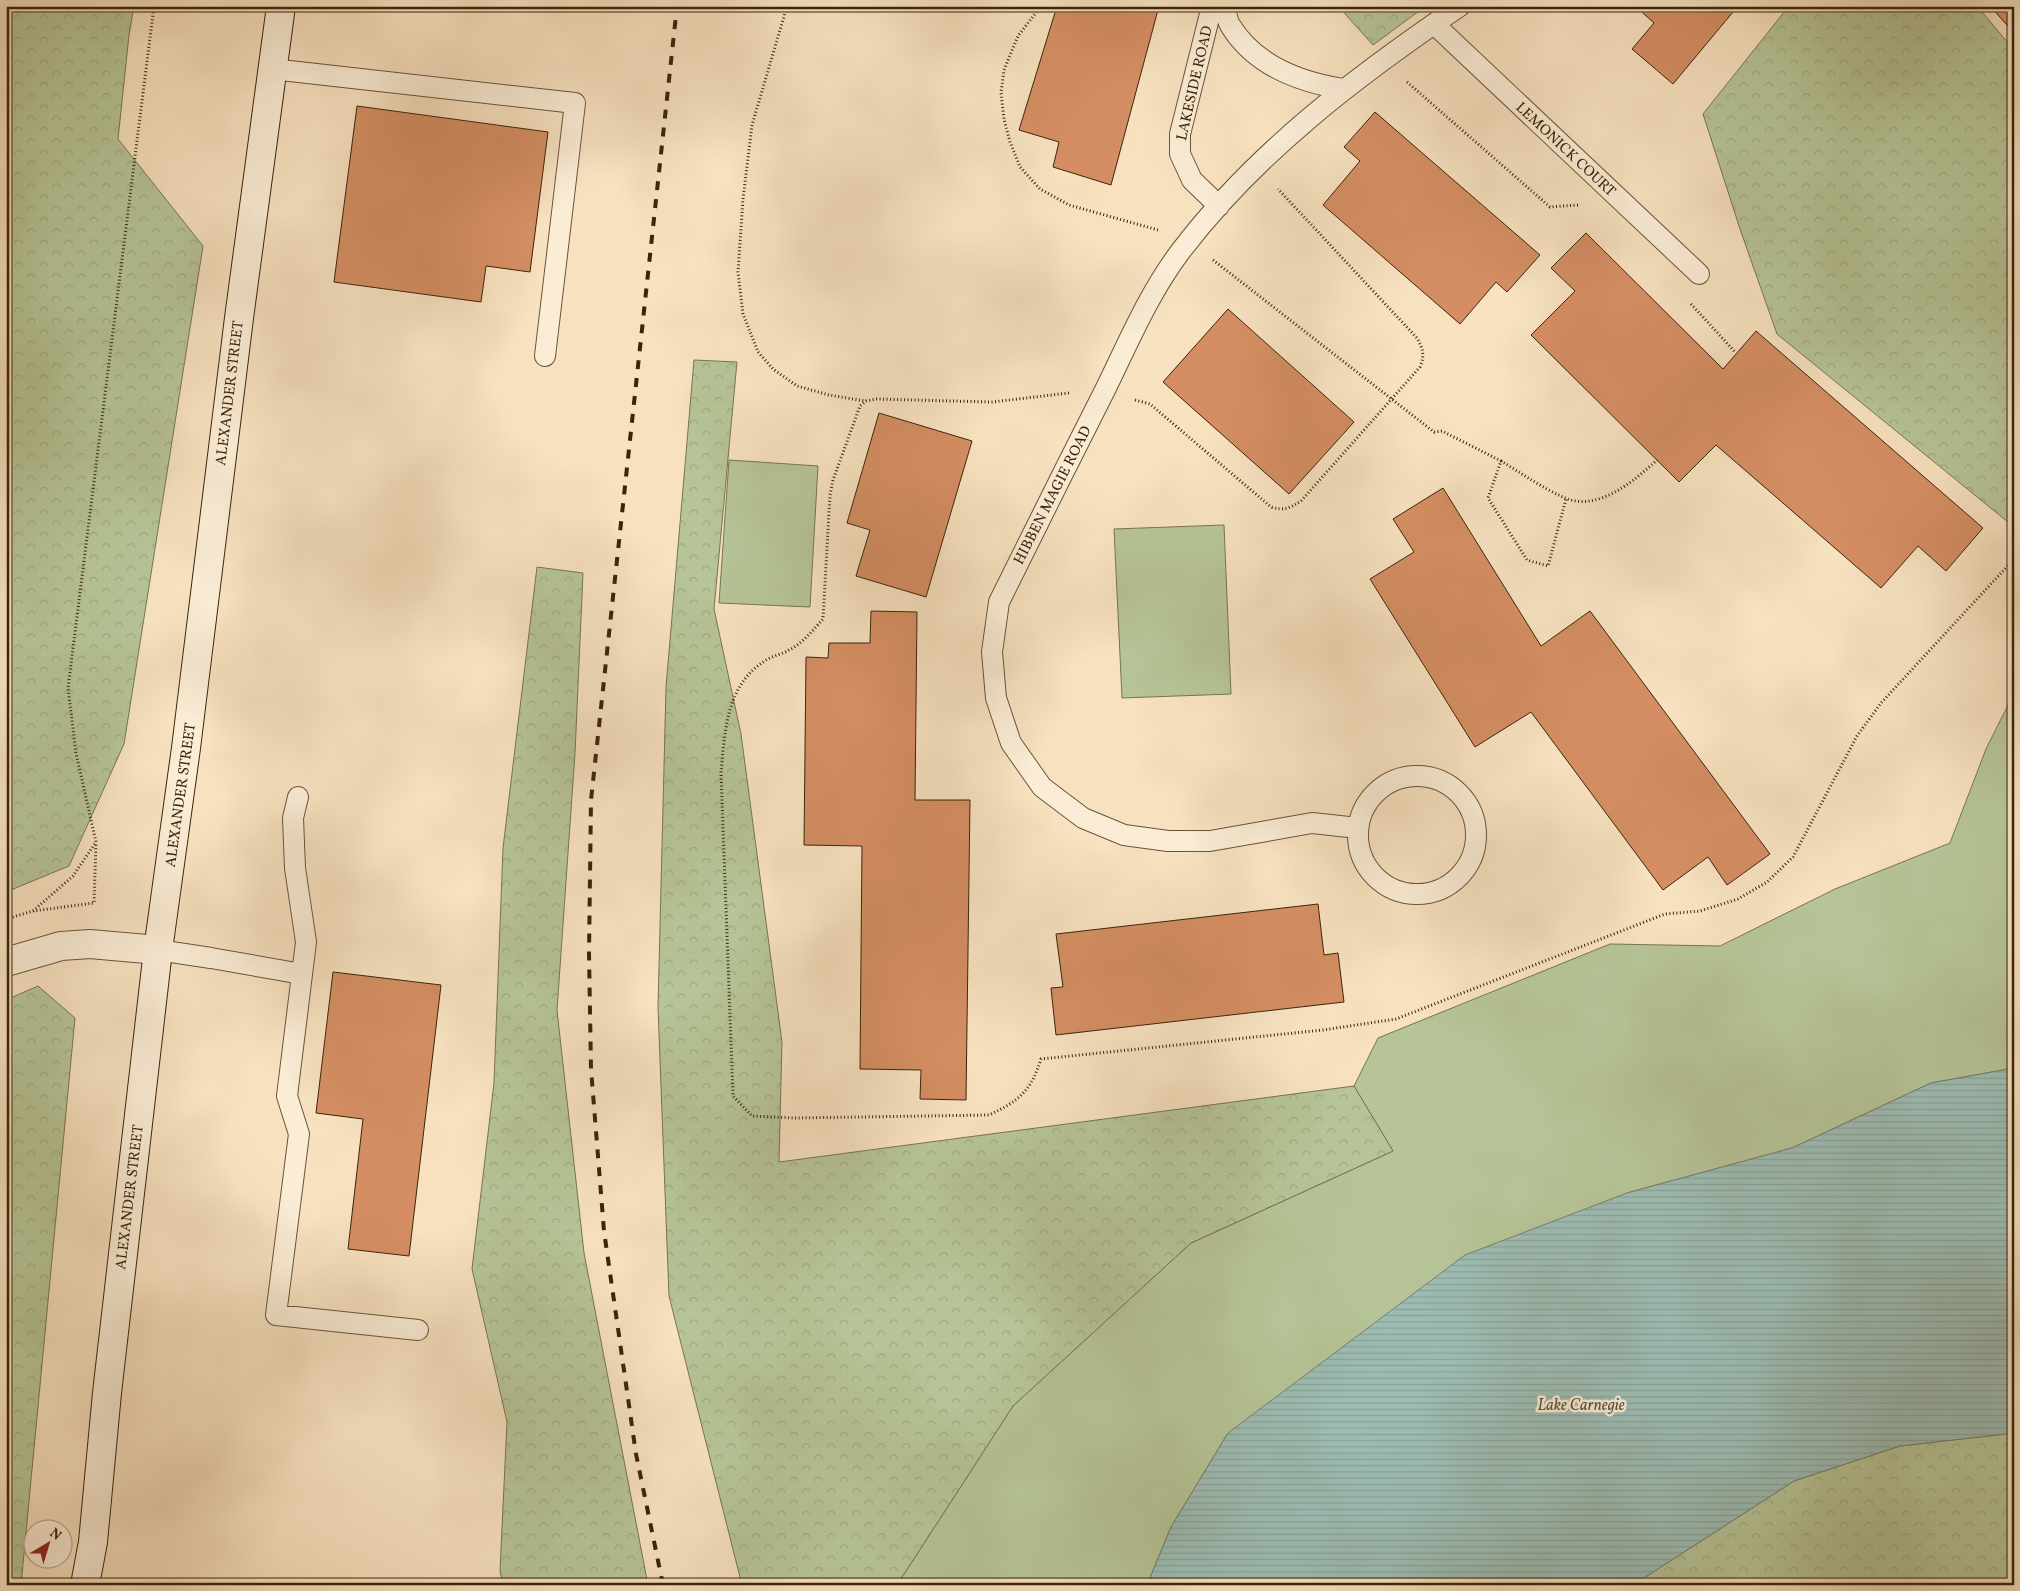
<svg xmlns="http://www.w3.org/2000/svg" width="2020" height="1591" font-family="Vollkorn,serif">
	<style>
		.grass { fill: #b6c497; stroke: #787451 }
		.forest { fill: url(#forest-crowns); stroke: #787451 }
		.water { fill: url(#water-rules); stroke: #758070 }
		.building { fill: #d58e63; stroke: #3a250b }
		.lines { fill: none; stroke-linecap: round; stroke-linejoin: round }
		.lane-casing { stroke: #695438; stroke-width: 22 }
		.street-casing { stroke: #695438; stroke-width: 30 }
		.secondary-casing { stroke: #3a250b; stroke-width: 30 }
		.path { stroke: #3a250b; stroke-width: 3; stroke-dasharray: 1 2.5; stroke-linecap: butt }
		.lane { stroke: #faecd5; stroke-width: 20 }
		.street { stroke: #faecd5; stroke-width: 28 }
		.secondary { stroke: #faecd5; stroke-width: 28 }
		.rail { stroke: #3a250b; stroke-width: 4; stroke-dasharray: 9 9; stroke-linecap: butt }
		.labels { text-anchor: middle; stroke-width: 5; stroke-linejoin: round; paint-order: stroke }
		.street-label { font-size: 15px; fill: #3a250b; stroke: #faecd5 }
		.water-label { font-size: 16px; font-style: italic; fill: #58533e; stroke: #faecd5 }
	</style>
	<defs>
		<pattern id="forest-crowns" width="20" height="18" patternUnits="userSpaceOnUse" patternTransform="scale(1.25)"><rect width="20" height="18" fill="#b6c497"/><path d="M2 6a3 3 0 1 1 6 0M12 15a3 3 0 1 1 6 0" fill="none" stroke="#9da881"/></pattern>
		<pattern id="water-rules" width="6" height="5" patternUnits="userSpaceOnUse" patternTransform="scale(1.25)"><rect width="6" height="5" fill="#9dbdb4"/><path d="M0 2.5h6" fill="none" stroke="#88a299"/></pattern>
	</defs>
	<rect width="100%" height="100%" fill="#f7e1bf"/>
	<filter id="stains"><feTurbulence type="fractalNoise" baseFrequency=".004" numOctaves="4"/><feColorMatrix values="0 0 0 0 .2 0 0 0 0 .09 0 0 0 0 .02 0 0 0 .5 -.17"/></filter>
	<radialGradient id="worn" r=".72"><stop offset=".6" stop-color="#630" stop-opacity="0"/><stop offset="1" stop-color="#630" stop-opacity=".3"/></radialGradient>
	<path class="grass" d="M 729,460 L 818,466 L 810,607 L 719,603 Z
		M 1224,525 L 1231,694 L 1122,698 L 1114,529 Z
		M 2014,693 L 2014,1068 L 1931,1083 L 1792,1148 L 1627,1193 L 1228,1433 L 1171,1527 L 1147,1585 L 897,1585 L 1013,1406 L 1191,1243 L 1393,1151 L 1354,1086 L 1378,1038 L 1610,944 L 1720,946 L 1835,889 L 1950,843 L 1986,749 Z"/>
	<path class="forest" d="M 6,6 L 134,6 L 129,35 L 118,139 L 203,246 L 124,744 L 69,866 L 6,892 Z
		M 1338,6 L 1426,6 L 1373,45 Z
		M 1789,6 L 1977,6 L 2014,50 L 2014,527 L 1777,334 L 1740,229 L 1703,114 Z
		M 694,360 L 737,362 L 714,609 L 741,734 L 782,1042 L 779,1162 L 1354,1086 L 1393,1151 L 1191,1243 L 1013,1406 L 897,1585 L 742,1585 L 669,1296 L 658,1007 L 666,687 Z
		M 537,567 L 583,573 L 575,753 L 557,1010 L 584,1253 L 648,1585 L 503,1585 L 500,1571 L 507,1422 L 472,1269 L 494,1083 L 503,848 Z
		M 38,986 L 75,1018 L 21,1585 L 6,1585 L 6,1000 Z
		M 2014,1433 L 2014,1585 L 1633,1585 L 1794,1481 L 1900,1446 Z"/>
	<path class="water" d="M 2014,1068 L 2014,1433 L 1900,1446 L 1794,1481 L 1633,1585 L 1147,1585 L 1171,1527 L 1228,1433 L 1465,1255 L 1627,1193 L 1792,1148 L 1931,1083 Z"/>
	<path class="building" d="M 1057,6 L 1159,6 L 1111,185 L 1053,167 L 1059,142 L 1019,130 Z
		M 1635,6 L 1738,6 L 1673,84 L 1632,49 L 1654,23 Z
		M 1990,6 L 2014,6 L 2014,33 Z
		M 357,106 L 548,132 L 530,272 L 486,266 L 481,302 L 334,282 Z
		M 1375,112 L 1540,255 L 1507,292 L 1496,282 L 1460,324 L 1323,205 L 1360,161 L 1344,147 Z
		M 1586,233 L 1723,369 L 1756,331 L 1983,528 L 1946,571 L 1918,546 L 1881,588 L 1716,445 L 1679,482 L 1531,335 L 1575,291 L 1551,268 Z
		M 1228,309 L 1354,422 L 1289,494 L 1163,382 Z
		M 879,413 L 972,441 L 926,597 L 856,576 L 870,530 L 847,523 Z
		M 1443,488 L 1541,646 L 1590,611 L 1770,854 L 1727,885 L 1708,857 L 1663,890 L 1531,712 L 1475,747 L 1370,579 L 1414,552 L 1393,519 Z
		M 871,611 L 917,612 L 915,800 L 970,800 L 966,1100 L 920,1099 L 921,1070 L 860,1069 L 862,846 L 804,845 L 806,657 L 828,658 L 829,643 L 870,643 Z
		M 1318,904 L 1324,955 L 1338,953 L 1344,1002 L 1056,1035 L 1051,988 L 1063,987 L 1056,934 Z
		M 333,972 L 441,985 L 409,1256 L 348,1249 L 363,1119 L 316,1113 Z
		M 232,1581 L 256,1585 L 231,1585 Z"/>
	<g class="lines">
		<defs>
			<path id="lane" d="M 1212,6 L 1180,134 L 1180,154 L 1192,180 L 1219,206
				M 1225,6 C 1226,12 1227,20 1230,25 C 1254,65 1299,82 1343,89
				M 1434,24 L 1699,274
				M 272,69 L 575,103 L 545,356
				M1358 835a59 59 0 1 1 118 0a59 59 0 1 1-118 0Z
				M 298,797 L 293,818 L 295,868 L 306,942 L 287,1096 L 299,1134 L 276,1315 L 418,1330
				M 1358,828 L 1312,823 L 1210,841 L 1168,841 L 1124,835 L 1083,818 L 1042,787 L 1011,743 L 996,698 L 992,652 L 999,602 C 1034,531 1070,459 1106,388 C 1128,343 1149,293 1180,252 C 1256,152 1357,76 1460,6
				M 158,950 L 211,958 L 302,974"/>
			<path id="street" d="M 6,962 L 61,946 L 90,944 L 158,950"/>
			<path id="secondary" d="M 85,1585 L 93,1542 L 107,1393 L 158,950 L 186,748 L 239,318 L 281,6"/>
		</defs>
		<use href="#lane" class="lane-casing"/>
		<use href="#street" class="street-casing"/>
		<use href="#secondary" class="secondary-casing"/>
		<path class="path" d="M 791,6 L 785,13 L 752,125 L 743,199 L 738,272 L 743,314 L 758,352 L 773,369 L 797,386 L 829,395 L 865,401
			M 1041,6 L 1018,36 L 1004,70 L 1001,93 L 1004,119 L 1010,142 L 1020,167 L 1040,189 L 1069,205 L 1158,230
			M 1407,82 L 1550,207 L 1579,205
			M 1213,260 L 1434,432 L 1442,431 L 1501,461 L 1488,498 L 1527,560 L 1548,566 L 1566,499
			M 1691,304 L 1736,353
			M 1069,393 L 992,402 L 876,399 L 866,401 L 860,406 L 833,480 L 830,495 L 823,619 C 814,629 802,644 789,650 C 783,654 775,655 768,659 C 726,683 725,730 721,773 L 733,1096 L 752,1116 L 795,1118 L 989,1115 C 1019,1101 1031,1091 1041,1059 L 1323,1030 L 1396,1019 L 1665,914 L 1700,911 L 1738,899 L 1767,882 L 1793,857 L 1857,736 L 1881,703 L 2014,559
			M 1135,400 L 1150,404 L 1271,507 C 1284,511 1290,508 1301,501 L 1420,367 C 1425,355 1423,349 1417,338 L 1278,189
			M 1501,461 C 1521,473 1544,489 1565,498 C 1598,512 1634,481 1657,460
			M 33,911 L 73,876 L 96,842 L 76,753 L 68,688 L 154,6
			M 6,919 L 33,911 L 94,903 L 96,843"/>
		<use href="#lane" class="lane"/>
		<use href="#street" class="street"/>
		<use href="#secondary" class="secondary"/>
		<path class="rail" d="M 663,1585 L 636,1454 L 604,1231 L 591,1069 L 589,953 L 591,800 L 677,6"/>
	</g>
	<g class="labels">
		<g class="street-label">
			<text transform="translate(1194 83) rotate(-77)" y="5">LAKESIDE ROAD</text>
			<text transform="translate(1566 149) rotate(43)" y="5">LEMONICK COURT</text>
			<text transform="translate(229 393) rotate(-83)" y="5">ALEXANDER STREET</text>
			<text transform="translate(1052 495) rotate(-63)" y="5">HIBBEN MAGIE ROAD</text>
			<text transform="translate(180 795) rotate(-82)" y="5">ALEXANDER STREET</text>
			<text transform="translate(129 1197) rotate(-83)" y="5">ALEXANDER STREET</text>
		</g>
		<g class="water-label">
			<text x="1581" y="1410">Lake Carnegie</text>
		</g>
	</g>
	<rect width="2020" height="1591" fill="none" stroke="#f7e1bf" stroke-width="25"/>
	<rect x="8" y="8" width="2005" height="1576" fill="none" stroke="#3a250b" stroke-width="2.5"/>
	<rect x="12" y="12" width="1995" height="1566" fill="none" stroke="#3a250b"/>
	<g transform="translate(48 1544) rotate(38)"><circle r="24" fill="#faecd5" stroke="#ad9c84"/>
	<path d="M0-4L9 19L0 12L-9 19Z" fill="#8f2418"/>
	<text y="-8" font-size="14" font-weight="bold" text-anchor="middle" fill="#3a250b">N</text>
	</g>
	<rect width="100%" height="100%" filter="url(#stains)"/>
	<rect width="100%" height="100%" fill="url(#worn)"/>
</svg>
